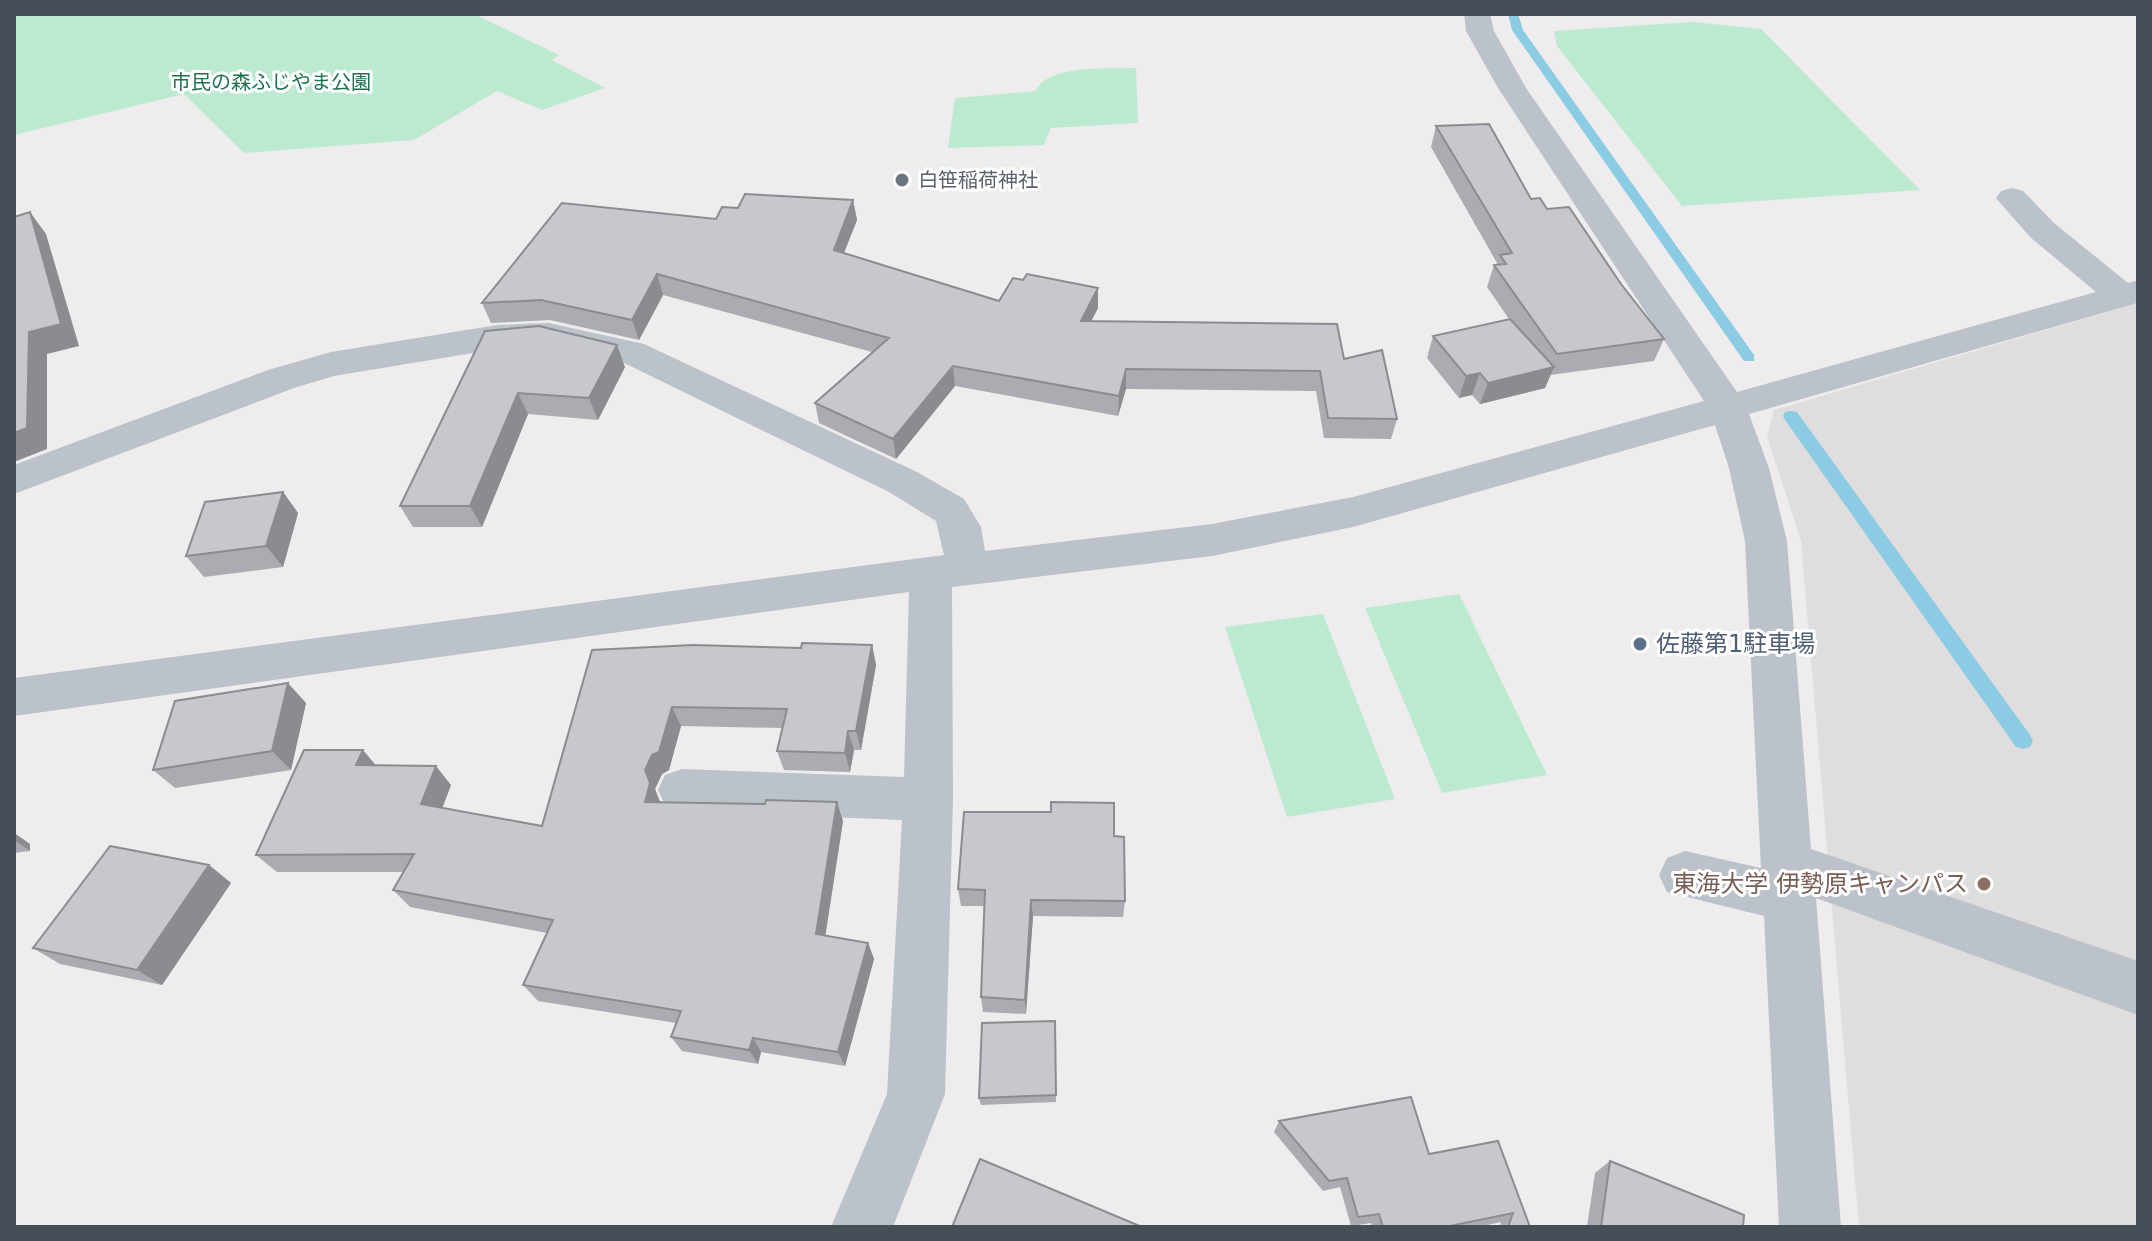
<svg xmlns="http://www.w3.org/2000/svg" width="2152" height="1241" font-family="'DejaVu Sans','Noto Sans JP',sans-serif">
	<style>
		.education { fill: #dfdddd }
		.green { fill: #bcead1 }
		.lines { fill: none; stroke-linecap: round; stroke-linejoin: round }
		.stream { fill: #8ccbe4; fill-rule: evenodd }
		.minor { fill: #bbc2ca; fill-rule: evenodd }
		.wall { fill: #abacb1 }
		.shaded-wall { fill: #8b8c90 }
		.building { fill: #c7c8ce; stroke: #8b8c90; stroke-width: 2 }
		.worship-dot { fill: #6b7280; stroke: #fff; stroke-width: 3 }
		.service-dot { fill: #5c6f8a; stroke: #fff; stroke-width: 3 }
		.education-dot { fill: #8d6e63; stroke: #fff; stroke-width: 3 }
		.labels { text-anchor: middle; stroke-width: 6; stroke-linejoin: round; paint-order: stroke }
		.far-park-label { font-size: 20px; fill: #1d724d; stroke: #fff }
		.far-worship-label { font-size: 20px; fill: #5b616d; stroke: #fff; text-anchor: start }
		.service-label { font-size: 24px; fill: #4e5e75; stroke: #fff; text-anchor: start }
		.education-label { font-size: 24px; fill: #785e54; stroke: #fff; text-anchor: end }
	</style>
	<rect width="100%" height="100%" fill="#eeecec"/>
	<path class="education" d="M 2138,303 L 2138,1227 L 1859,1227 L 1801,541 L 1767,436 L 1774,410 Z"/>
	<path class="green" d="M 14,14 L 474,14 L 559,55 L 552,60 L 605,88 L 542,110 L 497,91 L 414,140 L 244,153 L 184,94 L 14,135 Z
		M 1693,22 L 1761,29 L 1920,190 L 1682,206 L 1557,46 L 1554,31 Z
		M 1136,68 L 1138,123 L 1051,128 L 1044,145 L 948,148 L 955,98 L 1036,91 C 1047,64 1110,69 1136,68 Z
		M 1459,594 L 1547,775 L 1442,793 L 1365,608 Z
		M 1323,614 L 1395,799 L 1287,817 L 1225,627 Z"/>
	<g class="lines">
		<path class="stream" d="M 1508,14 L 1518,14 L 1523,30 L 1754,355 L 1754,361 L 1744,361 L 1512,30 Z
			M 1791,411 L 1797,412 L 2030,735 L 2033,741 L 2030,747 L 2023,749 L 2016,747 L 1785,420 L 1783,416 L 1785,412 Z"/>
		<path class="minor" d="M 1464,14 L 1490,14 L 1494,31 L 1526,88 L 1737,392 L 2096,292 L 2030,237 L 1996,198 L 2001,191 L 2012,188 L 2023,191 L 2054,223 L 2128,283 L 2138,280 L 2138,302 L 2134,304 L 1749,414 L 1769,468 L 1787,541 L 1811,849 L 2138,961 L 2138,1015 L 1816,898 L 1841,1227 L 1779,1227 L 1764,916 L 1667,892 L 1659,875 L 1667,858 L 1685,851 L 1761,868 L 1745,541 L 1729,468 L 1715,425 L 1353,527 L 1212,556 L 952,587 L 953,799 L 945,1094 L 893,1227 L 831,1227 L 887,1094 L 902,820 L 682,811 L 665,805 L 658,790 L 665,775 L 682,769 L 904,777 L 909,592 L 14,716 L 14,678 L 944,555 L 936,521 L 889,492 L 620,361 L 549,345 L 497,349 L 334,376 L 294,388 L 14,494 L 14,465 L 268,370 L 331,352 L 497,325 L 549,323 L 644,344 L 917,472 L 964,499 L 981,527 L 985,551 L 1212,524 L 1353,497 L 1704,401 L 1498,88 L 1466,31 Z"/>
	</g>
	<path class="wall" d="M 1436,126 L 1531,199 L 1547,209 L 1621,284 L 1664,339 L 1654,361 L 1550,375 L 1545,388 L 1480,404 L 1472,395 L 1459,398 L 1427,358 L 1433,336 L 1509,319 L 1487,287 L 1494,265 L 1497,265 L 1497,263 L 1431,147 Z
		M 853,200 L 857,220 L 844,253 L 999,301 L 1023,280 L 1098,288 L 1098,308 L 1091,321 L 1344,359 L 1397,419 L 1391,439 L 1324,438 L 1316,391 L 1126,389 L 1118,416 L 955,386 L 896,459 L 819,423 L 815,403 L 872,352 L 663,295 L 639,340 L 550,320 L 491,323 L 482,303 L 716,219 L 738,208 Z
		M 485,331 L 625,367 L 598,420 L 528,414 L 482,527 L 413,527 L 400,506 Z
		M 283,492 L 298,513 L 283,567 L 204,577 L 186,556 Z
		M 872,645 L 876,665 L 861,750 L 854,750 L 850,772 L 784,770 L 777,751 L 782,728 L 681,726 L 669,770 L 662,774 L 655,789 L 660,802 L 843,821 L 825,936 L 868,943 L 874,959 L 845,1066 L 761,1052 L 758,1064 L 682,1051 L 671,1037 L 676,1023 L 538,1001 L 523,985 L 547,933 L 410,907 L 393,890 L 404,872 L 277,872 L 256,855 L 376,766 L 451,785 L 442,808 L 542,826 L 592,650 L 801,648 Z
		M 306,703 L 291,770 L 175,788 L 153,770 Z
		M 1051,812 L 1114,836 L 1125,901 L 1123,917 L 1033,916 L 1026,1014 L 983,1012 L 981,997 L 985,906 L 961,906 L 958,889 Z
		M 14,833 L 30,844 L 30,851 L 14,853 Z
		M 209,865 L 231,883 L 162,985 L 60,964 L 33,948 Z
		M 1055,1021 L 1056,1102 L 981,1105 L 979,1098 Z
		M 1279,1121 L 1429,1154 L 1530,1227 L 1500,1227 L 1501,1222 L 1478,1227 L 1372,1227 L 1371,1223 L 1351,1226 L 1340,1187 L 1323,1191 L 1274,1132 Z
		M 1610,1161 L 1743,1227 L 1587,1227 L 1595,1173 Z"/>
	<path class="shaded-wall" d="M 853,200 L 857,220 L 837,270 L 834,250 Z
		M 30,212 L 46,234 L 79,346 L 47,354 L 47,449 L 14,462 L 14,433 Z
		M 657,274 L 663,295 L 639,340 L 632,320 Z
		M 1098,288 L 1098,308 L 1081,341 L 1081,321 Z
		M 617,345 L 625,367 L 598,420 L 589,398 Z
		M 953,366 L 955,386 L 896,459 L 893,439 Z
		M 1554,367 L 1545,388 L 1480,404 L 1488,383 Z
		M 1126,369 L 1126,389 L 1118,416 L 1119,396 Z
		M 1480,373 L 1472,395 L 1459,398 L 1466,376 Z
		M 518,393 L 528,414 L 482,527 L 470,506 Z
		M 283,492 L 298,513 L 283,567 L 266,546 Z
		M 872,645 L 876,665 L 861,750 L 856,731 Z
		M 288,683 L 306,703 L 291,770 L 272,751 Z
		M 672,707 L 681,726 L 669,770 L 662,774 L 655,789 L 660,802 L 645,802 L 645,770 Z
		M 848,731 L 854,750 L 850,772 L 845,753 Z
		M 363,750 L 379,769 L 356,765 Z
		M 436,766 L 451,785 L 437,822 L 421,804 Z
		M 837,802 L 843,821 L 823,951 L 816,934 Z
		M 14,833 L 30,844 L 30,851 L 14,840 Z
		M 209,865 L 231,883 L 162,985 L 137,970 Z
		M 1031,900 L 1033,916 L 1026,1014 L 1025,1000 Z
		M 868,943 L 874,959 L 845,1066 L 838,1052 Z
		M 753,1038 L 761,1052 L 758,1064 L 749,1050 Z"/>
	<path class="building" d="M 1489,124 L 1531,199 L 1540,198 L 1547,209 L 1569,207 L 1621,284 L 1664,339 L 1557,354 L 1494,265 L 1506,264 L 1500,255 L 1512,253 L 1436,126 Z
		M 745,194 L 853,200 L 834,250 L 999,301 L 1013,278 L 1023,280 L 1027,274 L 1098,288 L 1081,321 L 1337,324 L 1344,359 L 1382,350 L 1397,419 L 1328,418 L 1320,371 L 1126,369 L 1119,396 L 953,366 L 893,439 L 815,403 L 889,338 L 657,274 L 632,320 L 541,300 L 482,303 L 562,203 L 716,219 L 722,207 L 738,208 Z
		M 30,212 L 61,324 L 29,332 L 27,428 L 14,433 L 14,217 Z
		M 1510,319 L 1554,367 L 1488,383 L 1480,373 L 1466,376 L 1433,336 Z
		M 539,326 L 617,345 L 589,398 L 518,393 L 470,506 L 400,506 L 485,331 Z
		M 283,492 L 266,546 L 186,556 L 205,502 Z
		M 802,643 L 872,645 L 856,731 L 848,731 L 845,753 L 777,751 L 787,709 L 672,707 L 659,752 L 652,755 L 645,770 L 650,783 L 645,802 L 765,804 L 766,800 L 837,802 L 816,934 L 868,943 L 838,1052 L 753,1038 L 749,1050 L 671,1037 L 681,1011 L 523,985 L 553,920 L 393,890 L 414,854 L 256,855 L 304,750 L 363,750 L 356,765 L 436,766 L 421,804 L 542,826 L 592,650 L 693,645 L 801,648 Z
		M 288,683 L 272,751 L 153,770 L 175,701 Z
		M 1051,802 L 1114,803 L 1114,836 L 1124,837 L 1125,901 L 1031,900 L 1025,1000 L 981,997 L 985,890 L 958,889 L 964,812 L 1051,812 Z
		M 110,846 L 209,865 L 137,970 L 33,948 Z
		M 1055,1021 L 1056,1095 L 979,1098 L 982,1023 Z
		M 1411,1097 L 1429,1154 L 1498,1141 L 1530,1227 L 1508,1227 L 1513,1213 L 1445,1227 L 1383,1227 L 1379,1214 L 1358,1217 L 1347,1178 L 1329,1181 L 1279,1121 Z
		M 980,1159 L 1142,1227 L 952,1227 Z
		M 1610,1161 L 1744,1215 L 1743,1227 L 1601,1227 Z"/>
	<circle class="worship-dot" cx="902" cy="180" r="8"/>
	<circle class="service-dot" cx="1640" cy="644" r="8"/>
	<circle class="education-dot" cx="1984" cy="884" r="8"/>
	<g class="labels">
		<g class="far-park-label">
			<text x="271" y="89">市民の森ふじやま公園</text>
		</g>
		<g class="far-worship-label">
			<text x="918" y="187">白笹稲荷神社</text>
		</g>
		<g class="service-label">
			<text x="1656" y="652">佐藤第1駐車場</text>
		</g>
		<g class="education-label">
			<text x="1968" y="892">東海大学 伊勢原キャンパス</text>
		</g>
	</g>
	<rect width="2152" height="1241" fill="none" stroke="#464e57" stroke-width="32"/>
</svg>
